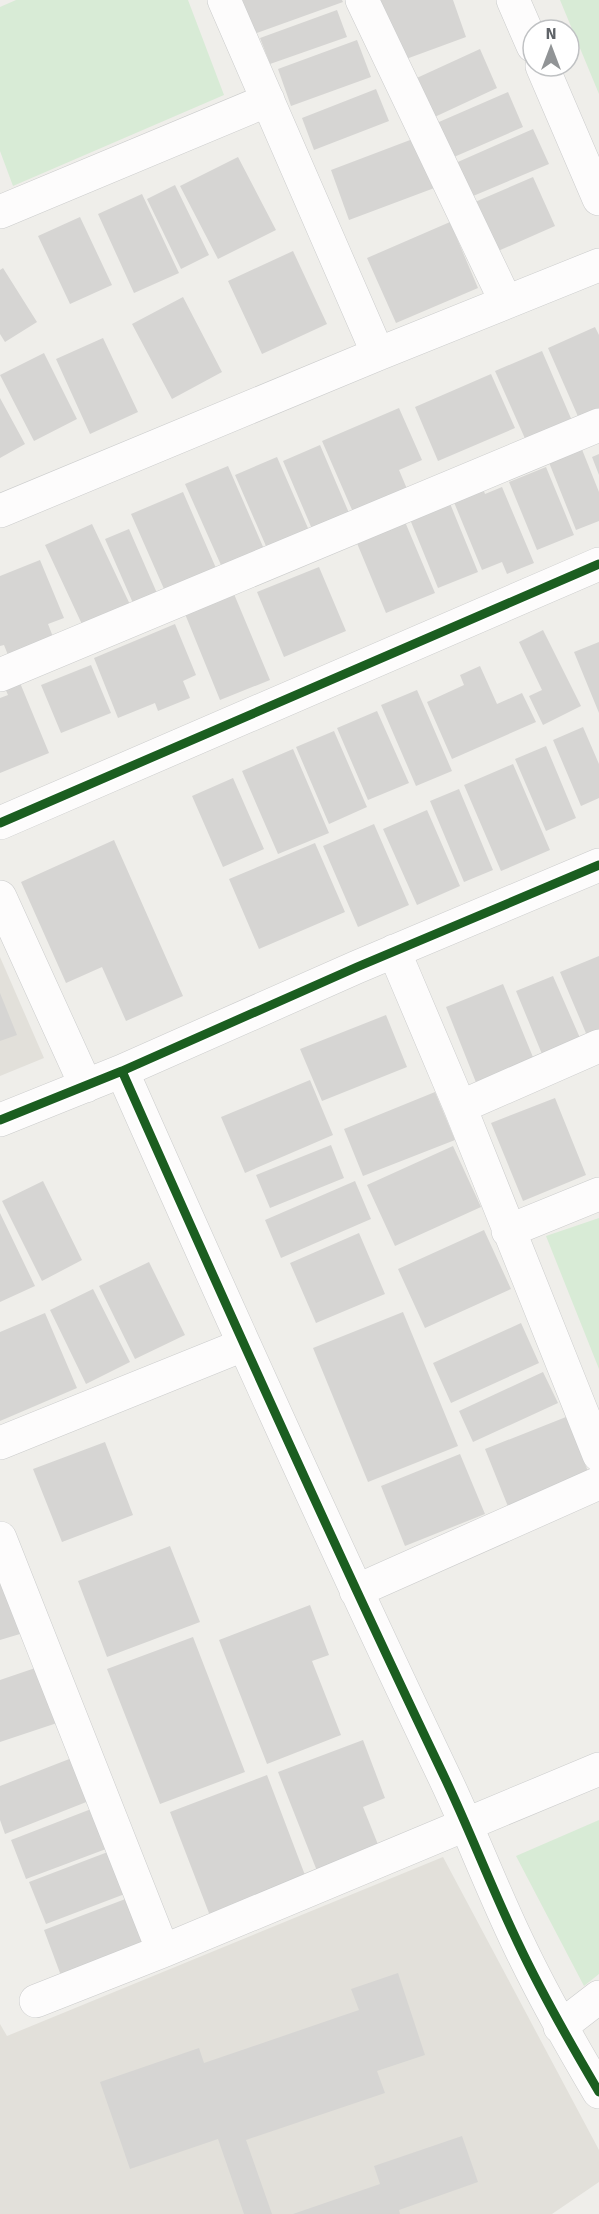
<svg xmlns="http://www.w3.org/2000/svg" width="599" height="2214" font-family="Signika,sans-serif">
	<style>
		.education { fill: #e2e0da }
		.green { fill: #d8ebd6 }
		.building { fill: #d6d5d3 }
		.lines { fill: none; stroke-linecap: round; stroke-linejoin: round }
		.minor-casing { stroke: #cbcccc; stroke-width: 34 }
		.minor { stroke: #fdfcfc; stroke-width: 33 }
		.cycleway-casing { stroke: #fff; stroke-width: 13 }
		.cycleway { stroke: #1b5e20; stroke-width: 9 }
	</style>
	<rect width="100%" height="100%" fill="#efeeea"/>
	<path class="education" d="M 0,957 L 44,1058 L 0,1076 Z
		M 443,1857 L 599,2150 L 599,2182 L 552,2214 L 0,2214 L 0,2024 L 7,2036 Z"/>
	<path class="green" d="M 16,0 L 188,0 L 224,95 L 13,186 L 0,151 L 0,7 Z
		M 560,0 L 599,0 L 599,94 Z
		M 599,1218 L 599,1369 L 546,1236 Z
		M 599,1820 L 599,1974 L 584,1986 L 516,1856 Z"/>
	<path class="building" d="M 242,0 L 342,0 L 343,2 L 254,34 Z
		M 375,0 L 453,0 L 466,37 L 398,62 Z
		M 337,10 L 347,37 L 270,64 L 260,38 Z
		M 357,40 L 371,77 L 291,106 L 278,69 Z
		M 480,49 L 497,88 L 426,121 L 408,82 Z
		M 376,89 L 389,121 L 314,150 L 302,118 Z
		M 508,92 L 523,127 L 447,160 L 432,125 Z
		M 533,129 L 549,164 L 466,199 L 451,165 Z
		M 418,137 L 437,187 L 349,220 L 331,170 Z
		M 238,157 L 276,230 L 218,259 L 180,186 Z
		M 533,177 L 555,226 L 489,255 L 468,205 Z
		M 175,185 L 209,255 L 181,269 L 147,199 Z
		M 142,194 L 179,273 L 134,293 L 98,214 Z
		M 80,217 L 112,285 L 70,304 L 38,236 Z
		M 450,222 L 478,288 L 396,323 L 367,258 Z
		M 293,251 L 327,324 L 262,354 L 228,281 Z
		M 3,268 L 37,322 L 5,342 L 0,334 L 0,270 Z
		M 183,297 L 222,372 L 172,399 L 132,324 Z
		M 595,327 L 599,335 L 599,412 L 580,421 L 548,348 Z
		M 103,338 L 138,412 L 90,434 L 56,359 Z
		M 542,351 L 573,423 L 527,443 L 495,371 Z
		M 44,353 L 77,419 L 34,441 L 0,375 Z
		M 491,374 L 515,428 L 438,461 L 415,407 Z
		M 0,398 L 25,444 L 0,458 Z
		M 399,408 L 422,460 L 399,470 L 410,496 L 356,519 L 322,441 Z
		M 320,445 L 352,520 L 315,536 L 283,461 Z
		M 581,447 L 599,492 L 599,521 L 576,530 L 548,460 Z
		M 599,454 L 599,475 L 592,457 Z
		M 277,457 L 311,535 L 269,553 L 235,475 Z
		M 228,466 L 267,556 L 225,574 L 185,484 Z
		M 546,467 L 574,535 L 537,550 L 509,482 Z
		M 481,483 L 485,494 L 502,487 L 534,563 L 507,574 L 502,562 L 482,570 L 451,495 Z
		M 183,492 L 219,575 L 168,598 L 131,514 Z
		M 449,501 L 478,572 L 438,588 L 409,517 Z
		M 403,517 L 435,593 L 386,613 L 354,536 Z
		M 92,524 L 134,613 L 87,635 L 45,545 Z
		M 129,529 L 160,600 L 136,610 L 105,539 Z
		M 40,560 L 64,618 L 48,624 L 55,642 L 10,660 L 4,645 L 0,646 L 0,576 Z
		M 319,567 L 346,631 L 284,657 L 257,592 Z
		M 234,594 L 270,680 L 220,700 L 185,614 Z
		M 175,624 L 196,675 L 183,681 L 190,698 L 158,711 L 155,703 L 118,718 L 94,658 Z
		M 543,630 L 581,706 L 543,725 L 529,696 L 542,690 L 519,642 Z
		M 599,642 L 599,713 L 574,652 Z
		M 91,665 L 111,713 L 61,733 L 41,685 Z
		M 480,666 L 497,704 L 522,693 L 536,722 L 452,759 L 427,702 L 464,685 L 460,675 Z
		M 18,678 L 49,753 L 0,773 L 0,698 L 8,695 L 3,684 Z
		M 417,690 L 452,771 L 416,786 L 381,705 Z
		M 377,711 L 409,783 L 368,800 L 337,728 Z
		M 583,727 L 599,764 L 599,798 L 581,806 L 553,740 Z
		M 334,731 L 367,807 L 329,824 L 296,747 Z
		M 546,746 L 576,818 L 546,831 L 515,759 Z
		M 293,749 L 329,833 L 278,854 L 242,771 Z
		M 513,764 L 550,850 L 501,871 L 464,785 Z
		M 233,778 L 264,849 L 223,867 L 192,796 Z
		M 459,789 L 493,870 L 464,882 L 430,801 Z
		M 427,810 L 460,886 L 417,905 L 383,829 Z
		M 374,824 L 409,905 L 358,927 L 323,846 Z
		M 114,840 L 183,996 L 126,1021 L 102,967 L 66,983 L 21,882 Z
		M 315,843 L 345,912 L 259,949 L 229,879 Z
		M 599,956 L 599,1041 L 591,1045 L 560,972 Z
		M 553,976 L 580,1038 L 542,1054 L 516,991 Z
		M 503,984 L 537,1067 L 479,1090 L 446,1007 Z
		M 0,993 L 17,1035 L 0,1041 Z
		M 386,1015 L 407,1067 L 322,1101 L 300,1049 Z
		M 310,1080 L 333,1135 L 245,1173 L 221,1117 Z
		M 435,1092 L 455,1140 L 363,1176 L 344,1129 Z
		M 555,1098 L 586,1175 L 523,1201 L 491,1123 Z
		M 331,1145 L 344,1178 L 270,1208 L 256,1175 Z
		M 453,1146 L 481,1207 L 395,1246 L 367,1185 Z
		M 43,1181 L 82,1260 L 42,1281 L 2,1201 Z
		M 355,1181 L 371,1219 L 281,1258 L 265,1220 Z
		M 0,1213 L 35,1286 L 0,1302 Z
		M 484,1230 L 511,1289 L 425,1328 L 398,1269 Z
		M 359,1233 L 385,1294 L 316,1323 L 290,1263 Z
		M 149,1262 L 185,1335 L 135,1359 L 99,1286 Z
		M 93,1289 L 130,1362 L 86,1384 L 50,1310 Z
		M 403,1312 L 458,1446 L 368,1482 L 313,1348 Z
		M 45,1313 L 77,1388 L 0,1421 L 0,1332 Z
		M 521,1323 L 539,1363 L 451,1403 L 433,1363 Z
		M 543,1372 L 558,1403 L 473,1442 L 459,1411 Z
		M 566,1417 L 592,1481 L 511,1514 L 485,1449 Z
		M 105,1442 L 133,1515 L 62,1542 L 33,1469 Z
		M 460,1454 L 485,1514 L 405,1546 L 381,1486 Z
		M 170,1546 L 200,1622 L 107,1657 L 78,1581 Z
		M 0,1575 L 20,1634 L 0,1640 Z
		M 310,1605 L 329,1655 L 312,1661 L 341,1735 L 267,1764 L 219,1640 Z
		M 193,1637 L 245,1772 L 160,1804 L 107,1669 Z
		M 44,1665 L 63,1721 L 0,1742 L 0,1680 Z
		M 363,1740 L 385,1798 L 363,1807 L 381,1852 L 319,1876 L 278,1772 Z
		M 77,1756 L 94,1799 L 5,1834 L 0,1820 L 0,1786 Z
		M 267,1775 L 308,1883 L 212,1921 L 170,1812 Z
		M 99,1806 L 114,1846 L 26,1879 L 11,1840 Z
		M 113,1850 L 130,1892 L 46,1924 L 29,1882 Z
		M 128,1898 L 148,1949 L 63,1981 L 44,1930 Z
		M 398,1973 L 425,2055 L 377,2071 L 385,2093 L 246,2140 L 272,2214 L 244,2214 L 218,2139 L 130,2169 L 100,2082 L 199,2048 L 204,2063 L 359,2010 L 351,1989 Z
		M 462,2136 L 478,2182 L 399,2210 L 400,2214 L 293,2214 L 380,2184 L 374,2166 Z"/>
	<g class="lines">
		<defs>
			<path id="minor" d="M 224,0 L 378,354
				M 362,0 L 506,302
				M 513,0 L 533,46
				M 542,66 L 599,199
				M 0,212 L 268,100
				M 0,511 L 378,354 L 599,265
				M 0,675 L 599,425
				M 0,823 L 599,564
				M 0,897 L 86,1086
				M 394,951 L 460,1107 L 599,1455
				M 122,1071 C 226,1306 331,1540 442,1772 C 469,1828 491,1887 518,1943 C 542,1994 570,2043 599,2092
				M 460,1107 L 599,1046
				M 0,1120 L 122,1071 L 357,967 L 599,865
				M 508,1231 L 599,1194
				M 0,1443 L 243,1345
				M 0,1538 L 163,1951
				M 356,1591 L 599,1483
				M 36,2001 L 163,1951 L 599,1769
				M 560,2027 L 599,1997"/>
		</defs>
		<use href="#minor" class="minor-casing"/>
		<use href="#minor" class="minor"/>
		<defs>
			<path id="cycleway" d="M 0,823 L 599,564
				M 122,1071 C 226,1306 331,1540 442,1772 C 469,1828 491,1887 518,1943 C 542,1994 570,2043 599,2092
				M 0,1120 L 122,1071 L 357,967 L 599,865"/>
		</defs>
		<use href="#cycleway" class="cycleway-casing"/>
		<use href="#cycleway" class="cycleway"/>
	</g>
	<g transform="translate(551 48)"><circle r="28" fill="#ffffff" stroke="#bfc1c3" stroke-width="1.5"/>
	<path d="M0-4.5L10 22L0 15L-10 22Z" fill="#919496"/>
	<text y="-9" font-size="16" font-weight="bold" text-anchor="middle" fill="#5f6368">N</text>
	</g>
</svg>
